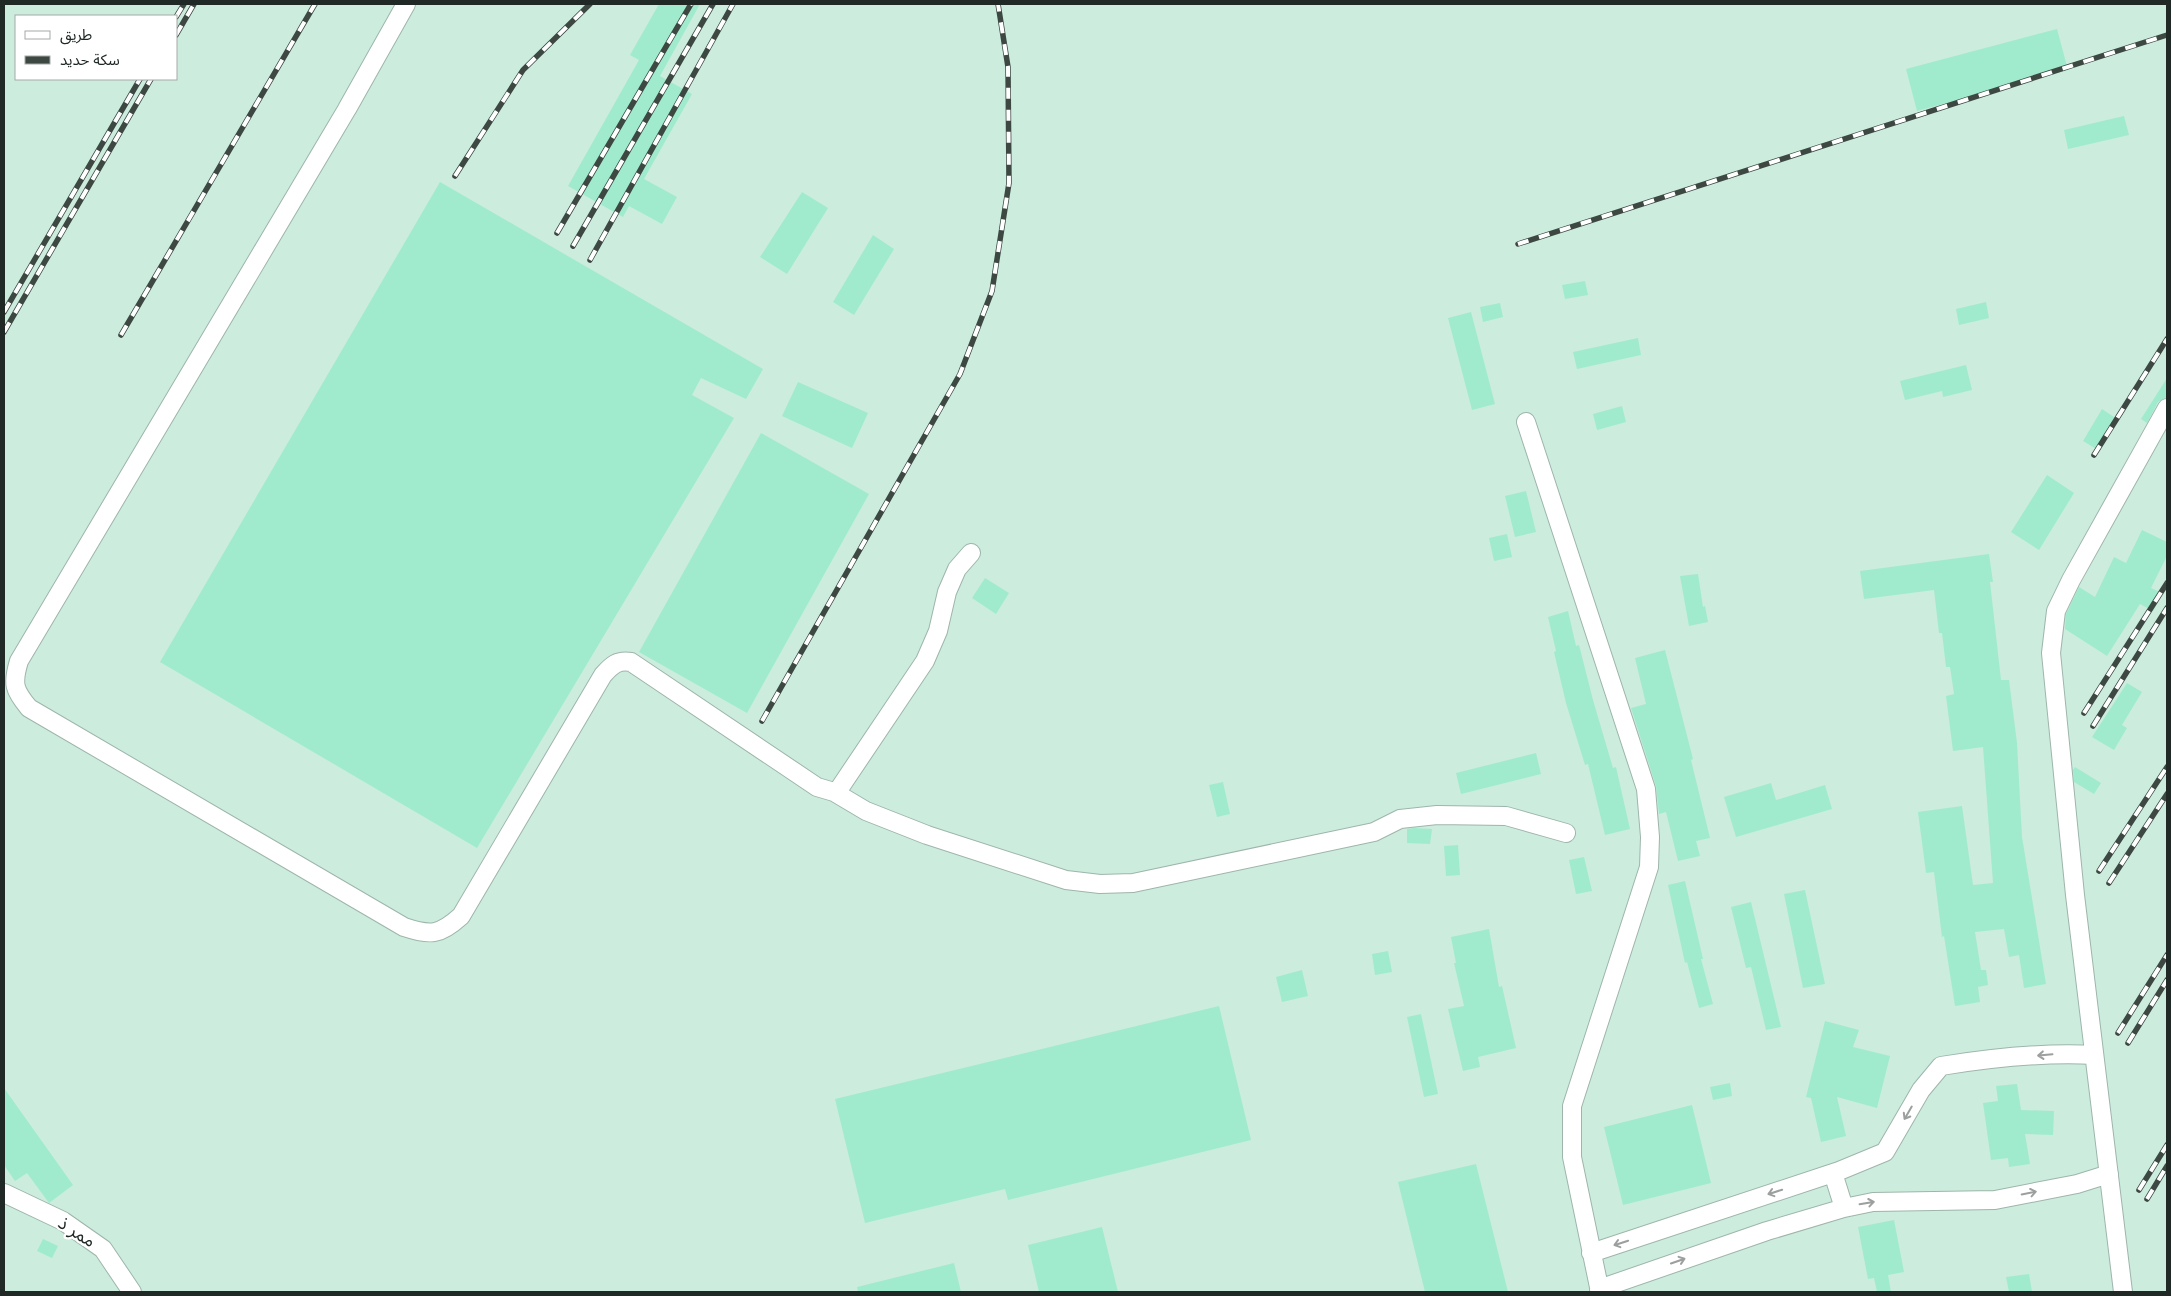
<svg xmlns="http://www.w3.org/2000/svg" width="2171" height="1296" font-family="'Varela Round','Noto Sans Arabic',sans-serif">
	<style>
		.built { fill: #ccecde; fill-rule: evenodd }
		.building { fill: #a0ebce }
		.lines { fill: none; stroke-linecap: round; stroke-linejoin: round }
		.minor-casing { stroke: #9eb5ab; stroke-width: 20 }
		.minor { stroke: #fff; stroke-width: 18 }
		.rail-casing { stroke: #3d4843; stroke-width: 5.5 }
		.rail { stroke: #fff; stroke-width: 4; stroke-dasharray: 11; stroke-linecap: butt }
		.oneway { stroke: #9b9f9d }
		.labels { text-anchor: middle; stroke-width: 4.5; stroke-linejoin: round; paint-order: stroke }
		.street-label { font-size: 18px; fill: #202925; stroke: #fff }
	</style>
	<rect width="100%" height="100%" fill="#def7ec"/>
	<path class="built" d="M 4,4 L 2167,4 L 2167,1292 L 4,1292 ZM 16,16 L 176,16 L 176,79 L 16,79 Z"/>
	<path class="building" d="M 659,4 L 700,4 L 660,76 L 692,94 L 644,179 L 677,197 L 662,224 L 629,206 L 623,217 L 568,186 L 639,60 L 630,55 Z
		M 2057,29 L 2068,70 L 1917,111 L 1906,69 Z
		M 2124,116 L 2129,135 L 2068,149 L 2064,130 Z
		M 440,182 L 763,369 L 746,399 L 701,378 L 692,395 L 734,418 L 477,848 L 160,662 Z
		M 802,192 L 828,208 L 787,274 L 760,257 Z
		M 873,235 L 894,249 L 854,315 L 833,302 Z
		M 1585,281 L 1588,295 L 1565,299 L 1562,285 Z
		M 1986,302 L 1989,318 L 1959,325 L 1956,309 Z
		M 1500,303 L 1503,317 L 1483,322 L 1480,307 Z
		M 1471,312 L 1495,404 L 1472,410 L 1448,318 Z
		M 1638,338 L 1641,355 L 1577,369 L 1573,352 Z
		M 1966,365 L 1972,390 L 1943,397 L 1942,391 L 1905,400 L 1900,381 Z
		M 2167,378 L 2167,397 L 2158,402 L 2147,423 L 2141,419 Z
		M 798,382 L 868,413 L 852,448 L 782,416 Z
		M 1622,406 L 1626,422 L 1597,430 L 1593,414 Z
		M 2102,409 L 2117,419 L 2098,450 L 2083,441 Z
		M 761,433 L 869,494 L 747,713 L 639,652 Z
		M 2047,475 L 2074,493 L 2039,550 L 2011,532 Z
		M 1526,491 L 1536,532 L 1515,537 L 1505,496 Z
		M 2142,530 L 2167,542 L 2167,556 L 2151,588 L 2162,593 L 2153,611 L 2140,604 L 2107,656 L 2065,629 L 2066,614 L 2079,587 L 2095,597 L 2114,557 L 2126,563 Z
		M 1507,534 L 1512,557 L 1494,561 L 1489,538 Z
		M 1989,554 L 1993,582 L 1990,582 L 2001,680 L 2009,680 L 2017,743 L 2022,837 L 2046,984 L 2024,988 L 2019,955 L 2009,957 L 2004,929 L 1975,932 L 1981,970 L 1986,970 L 1988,985 L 1978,987 L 1980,1002 L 1955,1006 L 1944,936 L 1942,937 L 1934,872 L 1926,873 L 1918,812 L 1962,806 L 1973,885 L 1993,883 L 1983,747 L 1953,751 L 1946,696 L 1954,694 L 1950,667 L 1946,667 L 1942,633 L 1939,633 L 1934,590 L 1864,599 L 1860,571 Z
		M 1698,574 L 1703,607 L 1705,606 L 1708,622 L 1689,626 L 1680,576 Z
		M 985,578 L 1009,593 L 996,614 L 972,598 Z
		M 1568,611 L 1576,646 L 1579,645 L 1593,700 L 1613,768 L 1616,767 L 1630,829 L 1605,835 L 1588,764 L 1585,765 L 1566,703 L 1554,652 L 1556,651 L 1548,617 Z
		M 1665,650 L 1693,759 L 1691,760 L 1710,838 L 1696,841 L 1700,856 L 1678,861 L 1666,812 L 1659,814 L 1656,786 L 1631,708 L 1646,704 L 1635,658 Z
		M 2127,683 L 2142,692 L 2122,725 L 2127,728 L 2114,750 L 2092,737 Z
		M 1536,753 L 1541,774 L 1461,794 L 1456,773 Z
		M 2075,767 L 2101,783 L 2094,794 L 2074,782 L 2073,770 Z
		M 1223,782 L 1230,814 L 1217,817 L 1209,785 Z
		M 1771,783 L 1776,800 L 1825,785 L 1832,809 L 1736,837 L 1724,797 Z
		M 1414,828 L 1432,829 L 1430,844 L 1407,843 L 1407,829 Z
		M 1458,845 L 1460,875 L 1446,876 L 1444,846 Z
		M 1584,857 L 1592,891 L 1576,894 L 1569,860 Z
		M 1685,881 L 1703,959 L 1701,959 L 1713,1004 L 1699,1008 L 1687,962 L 1685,963 L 1668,885 Z
		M 1805,890 L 1825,984 L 1803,988 L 1784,894 Z
		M 1751,902 L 1781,1027 L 1766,1030 L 1751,967 L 1746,968 L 1731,907 Z
		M 1489,929 L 1499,987 L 1502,986 L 1516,1048 L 1478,1057 L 1480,1067 L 1463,1071 L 1448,1009 L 1464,1006 L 1454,963 L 1456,963 L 1451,937 Z
		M 1388,951 L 1392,972 L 1375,975 L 1372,954 Z
		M 1302,970 L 1308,996 L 1282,1002 L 1276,977 Z
		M 1219,1006 L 1251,1140 L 1008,1200 L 1005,1189 L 865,1223 L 835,1099 Z
		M 1421,1014 L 1438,1094 L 1424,1097 L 1407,1017 Z
		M 1825,1021 L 1859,1030 L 1853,1047 L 1890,1056 L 1877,1108 L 1837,1097 L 1846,1136 L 1821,1142 L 1811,1098 L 1806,1097 Z
		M 1730,1083 L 1732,1096 L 1713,1100 L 1710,1087 Z
		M 2017,1084 L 2021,1110 L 2054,1111 L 2053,1135 L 2025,1134 L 2030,1164 L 2009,1167 L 2008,1158 L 1991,1160 L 1983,1103 L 1998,1101 L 1996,1086 Z
		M 4,1088 L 73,1185 L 49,1203 L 27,1173 L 15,1181 L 4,1165 Z
		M 1692,1105 L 1711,1183 L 1623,1205 L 1604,1127 Z
		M 1476,1164 L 1508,1292 L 1425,1292 L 1398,1182 Z
		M 1894,1220 L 1904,1272 L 1888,1275 L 1891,1292 L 1877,1292 L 1874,1278 L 1868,1279 L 1858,1227 Z
		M 1102,1227 L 1118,1292 L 1039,1292 L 1028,1245 Z
		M 43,1239 L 58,1246 L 52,1258 L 37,1251 Z
		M 954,1263 L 961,1292 L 858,1292 L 857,1287 Z
		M 2029,1274 L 2032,1292 L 2009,1292 L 2006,1277 Z"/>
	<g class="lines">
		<defs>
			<path id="minor" d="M 406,4 L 347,109 L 19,661 C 12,684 14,690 29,708 L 404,927 C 431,936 440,935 461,916 L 603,675 C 612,665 617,660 631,662 L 817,787 L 834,792 L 839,789 L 925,661 L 938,631 L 947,592 L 957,569 L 971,553
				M 1526,422 L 1646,789 L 1650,837 L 1649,867 L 1572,1106 L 1572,1157 L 1600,1292
				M 834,792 L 866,811 L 927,835 L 1066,880 L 1100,884 L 1133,883 L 1374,832 L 1400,819 L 1437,815 L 1506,816 L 1566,833
				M 1833,1173 L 1844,1208
				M 4,1193 L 63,1221 L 103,1249 L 132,1292
				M 1591,1253 L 1839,1171 L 1885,1152 L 1921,1090 L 1941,1066 C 1991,1058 2043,1052 2094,1055
				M 1599,1289 L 1767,1231 L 1844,1208 L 1873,1202 L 1995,1200 L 2077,1184 L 2109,1174
				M 2123,1292 L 2075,895 L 2051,653 L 2056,611 L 2071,580 L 2167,408"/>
		</defs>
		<use href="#minor" class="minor-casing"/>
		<use href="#minor" class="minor"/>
		<defs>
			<path id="rail" d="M 176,17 L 184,4
				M 176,35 L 194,4
				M 455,176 L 523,70 L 590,4
				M 557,233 L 691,4
				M 1518,244 L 2167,35
				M 573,246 L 713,4
				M 590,260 L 733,4
				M 4,312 L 140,79
				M 4,332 L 151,79
				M 121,335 L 315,4
				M 2094,455 L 2167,339
				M 2084,713 L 2167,583
				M 762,721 L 960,374 L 992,291 L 1009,183 L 1008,67 L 998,4
				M 2093,726 L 2167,608
				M 2099,871 L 2167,767
				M 2109,883 L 2167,794
				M 2118,1033 L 2167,955
				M 2128,1043 L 2167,980
				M 2139,1190 L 2167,1145
				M 2147,1199 L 2167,1166"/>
		</defs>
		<use href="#rail" class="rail-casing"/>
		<use href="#rail" class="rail"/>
	</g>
	<defs><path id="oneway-shaft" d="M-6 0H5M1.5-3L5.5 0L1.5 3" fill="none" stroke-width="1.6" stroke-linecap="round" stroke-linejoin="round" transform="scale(1.25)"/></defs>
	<g class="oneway">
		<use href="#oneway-shaft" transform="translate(2045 1055) rotate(175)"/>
		<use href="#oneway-shaft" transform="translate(1908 1113) rotate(120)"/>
		<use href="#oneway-shaft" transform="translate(1775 1192) rotate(162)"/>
		<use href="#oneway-shaft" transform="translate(2029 1193) rotate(-11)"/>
		<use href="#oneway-shaft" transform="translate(1867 1203) rotate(-9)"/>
		<use href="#oneway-shaft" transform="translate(1621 1243) rotate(162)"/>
		<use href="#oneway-shaft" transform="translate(1678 1261) rotate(-19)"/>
	</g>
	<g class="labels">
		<g class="street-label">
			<text transform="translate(77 1232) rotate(33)" y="6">ممر ذ</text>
		</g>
	</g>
	<rect width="2171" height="1296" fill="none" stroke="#202925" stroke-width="10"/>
	<rect x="15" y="15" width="162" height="65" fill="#ffffff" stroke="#a6a9a8"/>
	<rect x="25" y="31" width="25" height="8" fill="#ffffff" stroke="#a6a9a8"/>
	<text x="60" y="40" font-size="15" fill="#202925">طريق</text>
	<rect x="25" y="56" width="25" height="8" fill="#3d4843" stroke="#a6a9a8"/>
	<text x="60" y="65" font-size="15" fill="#202925">سكة حديد</text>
</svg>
